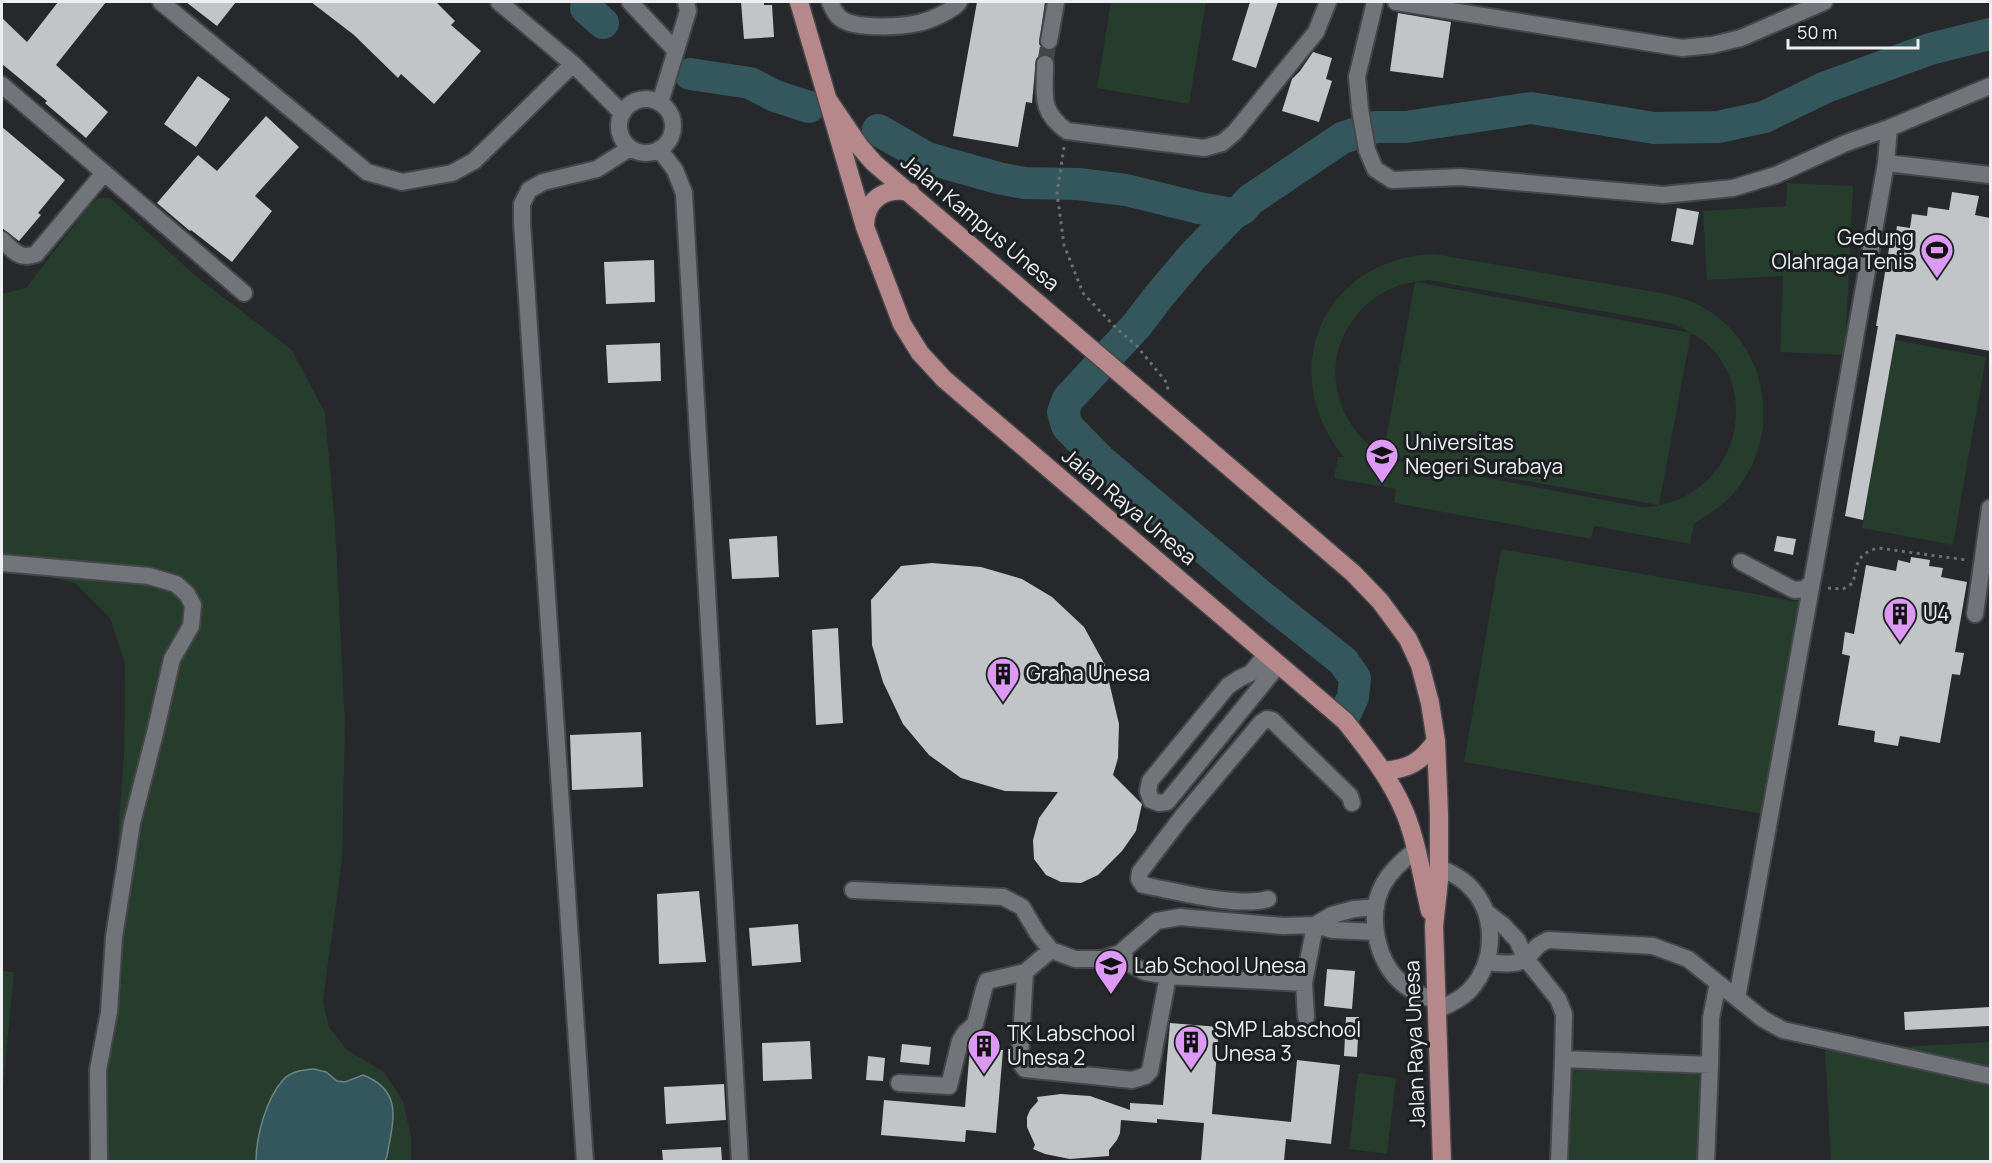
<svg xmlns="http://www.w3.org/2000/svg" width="1992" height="1163" font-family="Manrope,sans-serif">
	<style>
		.green { fill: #263c2c; fill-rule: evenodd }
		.water { fill: #33575d; stroke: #6b8589; stroke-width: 1.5 }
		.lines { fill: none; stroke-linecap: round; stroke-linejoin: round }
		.river { stroke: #33575d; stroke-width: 32 }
		.building { fill: #c1c5c8 }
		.minor-tunnel { stroke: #444649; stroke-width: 16; stroke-dasharray: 16 8; stroke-linecap: butt }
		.minor-casing { stroke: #454649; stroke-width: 20 }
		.major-casing { stroke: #454649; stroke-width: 21 }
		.path { stroke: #6d6f71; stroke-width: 3; stroke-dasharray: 3 4.5; stroke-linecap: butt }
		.minor { stroke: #717478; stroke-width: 16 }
		.major { stroke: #b7888b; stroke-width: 18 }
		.labels { text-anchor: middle; stroke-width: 6; stroke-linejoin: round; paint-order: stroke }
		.street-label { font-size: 21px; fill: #eeeff1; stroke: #1c1f21 }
		.poi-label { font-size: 21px; fill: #eeeff1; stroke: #1c1f21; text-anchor: start }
	</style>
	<rect width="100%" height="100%" fill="#26282b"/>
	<path class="green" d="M 1111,2 L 1206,2 L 1189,104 L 1097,88 Z
		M 1787,183 L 1853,186 L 1845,355 L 1780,352 L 1783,276 L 1707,280 L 1703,211 L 1786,206 Z
		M 98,198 L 110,198 L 197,277 L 292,350 L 325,413 L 335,524 L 345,725 L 342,860 L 323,1001 L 329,1027 L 347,1050 L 384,1072 L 403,1101 L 411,1136 L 411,1161 L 94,1161 L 124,755 L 125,663 L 110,618 L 76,584 L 2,563 L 2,294 L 26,288 L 89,206 Z
		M 1434,254 L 1666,294 C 1678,297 1690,300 1701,306 C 1767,342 1784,431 1737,489 C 1725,504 1710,514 1694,523 L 1690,544 L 1594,526 L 1591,539 L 1394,503 L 1396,489 L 1334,478 L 1338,457 L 1344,457 C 1274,372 1323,258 1434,254 ZM 1428,280 L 1674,324 C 1689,331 1702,338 1713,350 C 1761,404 1730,493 1659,505 L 1691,333 L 1416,282 ZM 1415,282 L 1383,455 C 1331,423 1318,353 1363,308 C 1376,295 1395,284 1415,282 ZM 1384,455 L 1658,505 L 1658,506 L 1642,507 L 1396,461 Z
		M 1895,340 L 1986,357 L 1953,545 L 1862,528 Z
		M 1501,549 L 1799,602 L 1762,814 L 1464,762 Z
		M 2,971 L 14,972 L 2,1097 Z
		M 1990,1042 L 1990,1161 L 1831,1161 L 1825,1051 Z
		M 1570,1065 L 1702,1069 L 1699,1161 L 1567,1162 Z
		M 1358,1073 L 1396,1078 L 1387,1154 L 1349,1149 Z"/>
	<path class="water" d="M 314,1069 L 326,1072 L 337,1081 L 345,1082 L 363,1075 C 404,1091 393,1121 387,1156 L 385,1161 L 256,1161 C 256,1137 266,1099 283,1080 C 291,1071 303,1070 314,1069 Z"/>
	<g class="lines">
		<path class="river" d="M 586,8 L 603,23
			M 690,74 L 750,83 L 775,96 L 809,107
			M 878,130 L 927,158 L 998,178 L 1024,183 L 1078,184 L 1126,190 L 1199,208 L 1233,214 L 1242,209 L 1250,200 L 1342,138 L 1375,127 L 1406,127 L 1531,108 L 1654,128 L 1718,127 L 1764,117 L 1826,87 L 1930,49 L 1990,34
			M 1233,214 L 1192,257 L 1159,296 L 1137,325 L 1068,399 L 1063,412 L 1067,426 L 1100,460 L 1261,596 L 1343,661 L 1355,678 L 1353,697 L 1346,712"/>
	</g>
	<path class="building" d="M 58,2 L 106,2 L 56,65 L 108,112 L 86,138 L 45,103 L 47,101 L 2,64 L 2,18 L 27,42 Z
		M 186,2 L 236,2 L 217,26 Z
		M 311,2 L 436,2 L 455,21 L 451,25 L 481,51 L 434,104 L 401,74 L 398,78 L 354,35 Z
		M 741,2 L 764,2 L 764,5 L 772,5 L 774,37 L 744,39 Z
		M 977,2 L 1045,2 L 1039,44 L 1043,49 L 1052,51 L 1051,55 L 1040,55 L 1036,59 L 1032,103 L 1026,102 L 1018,147 L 953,136 Z
		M 1250,2 L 1278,2 L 1256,68 L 1232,60 Z
		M 1398,13 L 1451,22 L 1443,78 L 1390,71 Z
		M 1313,52 L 1332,58 L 1326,79 L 1332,81 L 1319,122 L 1282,111 L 1292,79 L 1300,71 Z
		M 198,76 L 230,99 L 196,147 L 164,124 Z
		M 266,116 L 299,147 L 255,196 L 272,211 L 232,262 L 191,230 L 190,231 L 157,203 L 198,155 L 217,171 Z
		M 2,127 L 65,180 L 38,213 L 41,215 L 19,241 L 2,228 Z
		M 1952,192 L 1979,196 L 1975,215 L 1990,218 L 1990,351 L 1896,334 L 1863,520 L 1845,516 L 1878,326 L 1876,326 L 1892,231 L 1896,232 L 1897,226 L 1910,228 L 1912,214 L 1927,216 L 1928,207 L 1949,210 Z
		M 1677,208 L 1699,212 L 1693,245 L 1671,241 Z
		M 654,260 L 655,302 L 606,304 L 604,262 Z
		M 660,343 L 661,381 L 608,383 L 606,345 Z
		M 777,536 L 779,577 L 732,579 L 729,539 Z
		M 1777,536 L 1796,539 L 1793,555 L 1774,551 Z
		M 1911,557 L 1930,560 L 1929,566 L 1943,568 L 1941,577 L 1967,582 L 1955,652 L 1964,653 L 1960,675 L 1952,674 L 1940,743 L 1900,736 L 1898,746 L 1874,742 L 1875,731 L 1838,725 L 1850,656 L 1842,654 L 1845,632 L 1854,634 L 1866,565 L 1896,571 L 1898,560 L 1910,563 Z
		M 932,563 L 981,567 L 1022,579 L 1052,597 L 1084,627 L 1105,665 L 1119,724 L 1118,758 L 1113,775 L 1142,804 L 1136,831 L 1122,851 L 1098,875 L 1081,883 L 1061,882 L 1046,875 L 1034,859 L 1033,840 L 1039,818 L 1058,792 L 1005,791 L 961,778 L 929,755 L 903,724 L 883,682 L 872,645 L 871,600 L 901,566 Z
		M 838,628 L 843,723 L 816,725 L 812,630 Z
		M 641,732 L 643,787 L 572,790 L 570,735 Z
		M 699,891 L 706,962 L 659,964 L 657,894 Z
		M 798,924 L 801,962 L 752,966 L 749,928 Z
		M 1327,969 L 1355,971 L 1352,1009 L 1324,1006 Z
		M 1990,1007 L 1990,1026 L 1905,1030 L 1904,1012 Z
		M 1346,1017 L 1359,1017 L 1357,1057 L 1344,1056 Z
		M 1170,1023 L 1219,1027 L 1212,1114 L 1291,1122 L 1297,1060 L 1340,1065 L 1331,1144 L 1286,1139 L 1284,1161 L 1201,1161 L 1204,1123 L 1157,1119 L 1157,1123 L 1121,1120 L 1120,1133 L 1117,1140 L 1109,1150 L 1109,1156 L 1070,1159 L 1045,1154 L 1033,1149 L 1035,1145 L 1027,1127 L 1027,1117 L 1030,1110 L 1038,1101 L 1037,1097 L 1061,1094 L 1090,1096 L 1130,1110 L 1130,1103 L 1163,1105 Z
		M 810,1041 L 812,1079 L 763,1081 L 762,1043 Z
		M 902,1044 L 931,1047 L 929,1065 L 900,1062 Z
		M 970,1048 L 1003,1050 L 996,1133 L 966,1130 L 965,1142 L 881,1135 L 884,1100 L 965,1107 Z
		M 868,1056 L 885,1058 L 883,1081 L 866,1080 Z
		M 724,1084 L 726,1120 L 666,1124 L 664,1087 Z
		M 721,1147 L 722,1161 L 663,1161 L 662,1150 Z"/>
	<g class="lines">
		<path class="minor-tunnel" d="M 1045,64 L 1049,41"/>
		<defs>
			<path id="minor" d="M 161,2 L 367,172 L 402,182 L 452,173 L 474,161 L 573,64
				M 499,2 L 573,64 L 622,113
				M 630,2 L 676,51
				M 830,2 C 833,9 836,16 843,20 C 859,29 901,27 918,23 C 929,21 954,10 959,2
				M 1375,2 L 1357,77 L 1360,109 L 1367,150 L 1375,169 L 1392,180 L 1460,177 L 1663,195 L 1733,188 L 1776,175 L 1846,143 L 1889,128 L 1990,86
				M 1396,2 L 1682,48 L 1712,45 L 1741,38 L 1824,2
				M 1049,41 L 1056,2
				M 1045,64 C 1045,95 1039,111 1067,131 L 1204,148 L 1222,143 L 1235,132 L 1316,32 L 1328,2
				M 2,85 L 244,293
				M619 126a27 27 0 1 1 54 0a27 27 0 1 1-54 0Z
				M 660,103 L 688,11 L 686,2
				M 659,149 L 675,170 L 684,193 L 740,1162
				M 1886,163 L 1990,175
				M 2,240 C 14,251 19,260 36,254 L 104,173
				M 1741,562 L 1794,590 L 1805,589 L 1812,582 L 1886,163 L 1889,128
				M 2,563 L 149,576 L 176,584 L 187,594 L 193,605 L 191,626 L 172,659 L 155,733 L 132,823 L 114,937 L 109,1012 L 98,1070 L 99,1162
				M 1975,614 L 1990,508
				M 1267,654 L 1251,673 L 1240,678 L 1228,686 L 1150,781 L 1148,791 L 1151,800 L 1159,803 L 1167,802 L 1279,664
				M 1416,850 C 1404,859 1392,869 1384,883 C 1366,914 1376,963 1404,985 C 1414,993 1425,997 1438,1001
				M 853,890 L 1003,897 L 1022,907 L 1038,934 L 1051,950 L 1075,959 L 1103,959 L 1120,953 L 1157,921 L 1180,917 L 1283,926 L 1315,925 L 1332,915 L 1354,909 L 1376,907
				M 1268,899 C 1237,908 1176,891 1143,885 L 1139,879 L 1140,872 L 1182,817 L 1261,723 L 1267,719 L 1272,720 L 1350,796 L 1352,803
				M 1486,912 L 1503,925 L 1517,940 L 1526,959 L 1558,999 L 1564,1014 L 1563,1059
				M 1120,953 L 1132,965 L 1145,972 L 1168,976 L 1304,983
				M 1487,962 C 1498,963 1515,966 1526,959 C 1535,952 1532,947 1548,940 L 1653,946 L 1688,959 L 1763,1019 L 1783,1030 L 1990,1076
				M 1025,972 L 1020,1057 L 1021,1064 L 1025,1069 L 1132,1080 L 1145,1076 L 1150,1071 L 1168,976
				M 1737,998 L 1812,582
				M 1437,1010 C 1449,1005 1460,1000 1469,991 C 1497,961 1498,911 1466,883 C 1458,876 1449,872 1439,867
				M 1306,1017 L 1304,983 L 1315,925 L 1333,930 L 1376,932
				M 1710,1065 L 1711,1018 L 1718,983
				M 899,1083 L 949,1086 L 960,1041 L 965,1033 L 975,1024 L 984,989 L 987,981 L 1025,972 L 1051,950
				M 585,1162 L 522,223 L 522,204 L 529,190 L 543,182 L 597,169 L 630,148
				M 1559,1162 L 1563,1059 L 1710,1065 L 1706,1162"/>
			<path id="major" d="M 799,2 L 865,227 L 902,324 L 920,353 L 944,379 L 1345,721 C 1368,750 1391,779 1405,813 C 1418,845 1422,879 1430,911
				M 828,100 L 860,147 L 874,163 L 1353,573 L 1380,601 L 1408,639 L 1420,665 L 1430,703 L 1436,741 L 1439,814 L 1439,880 L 1434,926 L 1442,1162
				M 865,225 C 866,199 885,187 910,192
				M 1383,771 C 1409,769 1421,762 1436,741"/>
		</defs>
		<use href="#minor" class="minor-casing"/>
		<use href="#major" class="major-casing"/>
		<path class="path" d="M 1064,147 L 1057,193 L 1064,245 L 1083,293 L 1116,328 L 1136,345 L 1167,383 L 1168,390
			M 1828,588 L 1843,589 L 1853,583 C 1857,563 1857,554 1878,548 L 1967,560"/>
		<use href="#minor" class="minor"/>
		<use href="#major" class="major"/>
	</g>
	<defs>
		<symbol id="stadium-pin" viewBox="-11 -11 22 30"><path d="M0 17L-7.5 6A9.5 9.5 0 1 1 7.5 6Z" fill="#dc99f5" stroke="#1c1f21"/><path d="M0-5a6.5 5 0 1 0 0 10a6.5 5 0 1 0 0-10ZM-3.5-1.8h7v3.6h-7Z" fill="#111"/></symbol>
		<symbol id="university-pin" viewBox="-11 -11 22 30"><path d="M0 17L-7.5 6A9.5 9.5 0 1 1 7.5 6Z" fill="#dc99f5" stroke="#1c1f21"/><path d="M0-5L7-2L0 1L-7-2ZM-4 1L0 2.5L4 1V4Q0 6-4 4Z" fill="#111"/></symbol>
		<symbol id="building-pin" viewBox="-11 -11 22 30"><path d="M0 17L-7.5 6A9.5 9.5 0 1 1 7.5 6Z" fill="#dc99f5" stroke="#1c1f21"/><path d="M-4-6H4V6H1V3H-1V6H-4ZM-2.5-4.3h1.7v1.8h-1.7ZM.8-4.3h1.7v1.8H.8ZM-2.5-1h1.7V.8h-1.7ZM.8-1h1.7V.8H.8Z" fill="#111"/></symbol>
		<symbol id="school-pin" viewBox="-11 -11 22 30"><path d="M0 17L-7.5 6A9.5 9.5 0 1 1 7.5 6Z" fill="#dc99f5" stroke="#1c1f21"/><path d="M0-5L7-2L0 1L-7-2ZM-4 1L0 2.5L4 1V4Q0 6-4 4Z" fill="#111"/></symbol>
	</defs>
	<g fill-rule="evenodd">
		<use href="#stadium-pin" x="1918" y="231" width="38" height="52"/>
		<use href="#university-pin" x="1363" y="436" width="38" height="52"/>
		<use href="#building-pin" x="1881" y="595" width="38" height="52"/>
		<use href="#building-pin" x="984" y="655" width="38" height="52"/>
		<use href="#school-pin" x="1092" y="947" width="38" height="52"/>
		<use href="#building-pin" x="1172" y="1023" width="38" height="52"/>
		<use href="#building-pin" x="965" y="1027" width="38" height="52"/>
	</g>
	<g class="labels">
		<g class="street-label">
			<text transform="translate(980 223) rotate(40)" y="7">Jalan Kampus Unesa</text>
			<text transform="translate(1129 507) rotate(40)" y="7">Jalan Raya Unesa</text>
			<text transform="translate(1415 1044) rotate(-92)" y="7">Jalan Raya Unesa</text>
		</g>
		<g class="poi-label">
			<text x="1914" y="245" text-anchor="end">Gedung<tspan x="1914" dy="24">Olahraga Tenis</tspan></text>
			<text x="1405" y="450">Universitas<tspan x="1405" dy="24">Negeri Surabaya</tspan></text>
			<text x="1923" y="621">U4</text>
			<text x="1026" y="681">Graha Unesa</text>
			<text x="1134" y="973">Lab School Unesa</text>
			<text x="1214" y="1037">SMP Labschool<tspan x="1214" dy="24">Unesa 3</tspan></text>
			<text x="1007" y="1041">TK Labschool<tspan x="1007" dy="24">Unesa 2</tspan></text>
		</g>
	</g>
	<rect width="1992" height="1163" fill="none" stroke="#eeeff1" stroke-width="6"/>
	<path d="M1788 39v9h130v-9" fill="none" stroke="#eeeff1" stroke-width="3"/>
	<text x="1797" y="39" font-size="18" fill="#eeeff1" stroke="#1c1f21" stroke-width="4.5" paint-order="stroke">50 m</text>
</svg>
